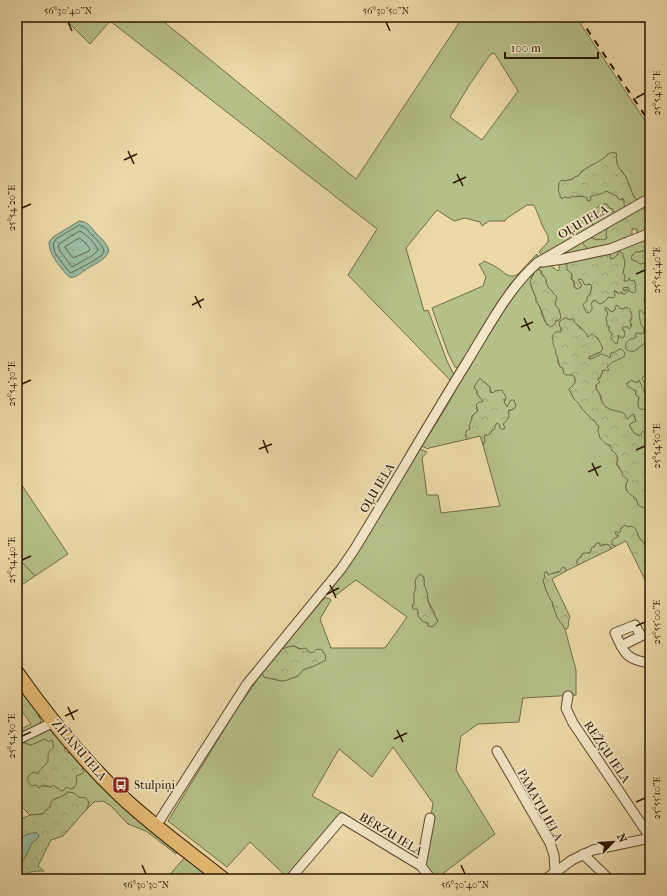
<svg xmlns="http://www.w3.org/2000/svg" width="667" height="896" font-family="'IM FELL French Canon',serif">
	<style>
		.green { fill: #b5c089; stroke: #706b46; fill-rule: evenodd }
		.forest { fill: url(#forest-crowns); stroke: #706b46 }
		.water { fill: url(#water-ripples); stroke: #6e7962 }
		.lines { fill: none; stroke-linecap: round; stroke-linejoin: round }
		.shore { stroke: #626852; stroke-width: 1 }
		.minor-casing { stroke: #5b472b; stroke-width: 11 }
		.highway-casing { stroke: #2b1602; stroke-width: 16 }
		.minor { stroke: #f3e6c6; stroke-width: 9 }
		.highway { stroke: #e6bc74; stroke-width: 14 }
		.rail { stroke: #2b1602; stroke-width: 2; stroke-dasharray: 7 7; stroke-linecap: butt }
		.ticks { fill: none; stroke: #2b1602; stroke-width: 1.5 }
		.labels { text-anchor: middle; stroke-width: 3.5; stroke-linejoin: round; paint-order: stroke }
		.street-label { font-size: 12px; fill: #2b1602; stroke: #f3e6c6 }
		.poi-label { font-size: 12px; fill: #2b1602; stroke: #f3e6c6; text-anchor: start }
		.neatline { fill: none; stroke: #2b1602; stroke-width: 1.5 }
		.ticks-label { font-size: 10px; text-anchor: middle; fill: #2b1602 }
	</style>
	<defs>
		<pattern id="forest-crowns" width="20" height="18" patternUnits="userSpaceOnUse"><rect width="20" height="18" fill="#b5c089"/><path d="M2 6a3 3 0 1 1 6 0M12 15a3 3 0 1 1 6 0" fill="none" stroke="#9ca475"/></pattern>
		<pattern id="water-ripples" width="26" height="14" patternUnits="userSpaceOnUse"><rect width="26" height="14" fill="#9abba2"/><path d="M2 4q2-2 4 0t4 0M15 11q2-2 4 0t4 0" fill="none" stroke="#85a08a"/></pattern>
	</defs>
	<rect width="100%" height="100%" fill="#ecd9a7"/>
	<filter id="stains"><feTurbulence type="fractalNoise" baseFrequency=".005" numOctaves="4"/><feColorMatrix values="0 0 0 0 .2 0 0 0 0 .09 0 0 0 0 .02 0 0 0 .5 -.17"/></filter>
	<radialGradient id="worn" r=".72"><stop offset=".6" stop-color="#630" stop-opacity="0"/><stop offset="1" stop-color="#630" stop-opacity=".3"/></radialGradient>
	<path class="green" d="M 63,17 L 72,17 L 77,22 L 82,17 L 93,17 L 95,19 L 98,17 L 158,17 L 356,179 L 463,17 L 576,17 L 650,128 L 650,193 L 637,201 L 634,197 L 631,191 L 630,186 L 628,183 L 627,179 L 622,171 L 618,168 L 617,164 L 617,162 L 616,156 L 614,153 L 608,154 L 603,160 L 582,171 L 578,176 L 573,179 L 564,181 L 562,180 C 555,185 561,192 564,197 L 572,196 L 590,197 L 593,195 L 599,194 L 606,191 L 612,193 L 623,198 L 624,200 L 625,207 L 615,213 L 609,208 L 599,207 C 595,212 593,215 594,221 L 592,223 L 593,226 L 542,255 L 539,252 L 548,242 L 548,236 L 543,227 L 535,207 L 533,205 L 527,205 L 506,219 L 505,221 L 489,221 L 482,226 L 480,222 L 465,218 L 454,221 L 437,210 L 406,248 L 424,311 L 428,310 L 447,361 L 454,375 L 453,378 L 450,380 L 348,275 L 377,229 L 110,21 L 90,44 ZM 493,53 L 495,54 L 518,91 L 482,140 L 450,117 L 470,84 L 490,55 Z
		M 607,227 C 607,231 608,238 604,241 C 600,239 598,241 592,238 L 585,241 L 591,250 L 571,253 L 561,256 L 561,254 Z
		M 643,238 L 650,243 L 650,251 L 647,252 L 642,251 L 640,252 L 637,252 L 632,255 C 634,259 637,263 641,264 L 644,263 L 647,264 L 649,269 L 650,271 L 650,273 C 647,277 647,279 649,284 L 645,289 C 645,298 649,306 644,315 L 643,313 L 640,318 L 644,328 L 644,333 L 641,334 L 637,350 C 639,345 645,342 650,341 L 649,347 L 647,350 L 648,353 L 650,354 L 650,363 L 649,365 L 650,371 L 642,378 L 650,393 L 650,404 L 639,381 L 637,383 L 633,382 L 632,380 L 627,383 L 627,385 L 635,390 L 636,395 L 639,397 L 638,404 L 639,408 L 647,409 L 650,408 L 650,417 L 648,419 L 650,422 L 650,432 L 649,431 C 648,437 650,442 650,448 L 647,437 L 641,435 L 640,436 C 634,435 632,430 629,425 L 633,422 L 636,421 L 634,415 L 627,419 L 619,411 L 616,412 L 607,408 L 602,404 L 601,396 L 596,388 L 598,378 L 600,378 L 603,370 L 605,370 L 612,361 L 621,358 L 611,356 L 610,358 L 598,356 L 594,358 L 589,359 L 589,357 L 601,352 L 598,338 L 588,337 C 582,327 576,323 566,318 L 565,318 L 561,328 L 561,332 L 554,340 C 555,345 557,351 558,356 C 558,359 557,362 559,365 C 564,372 576,371 575,383 L 569,389 L 574,399 L 580,405 L 582,409 L 599,426 L 599,432 L 601,439 C 605,441 606,445 610,445 C 614,451 620,457 616,464 L 628,480 C 621,493 631,491 636,498 C 637,500 638,503 638,505 L 647,505 L 650,503 L 650,562 L 649,562 C 646,558 648,554 647,549 C 646,542 638,540 637,532 C 633,530 628,525 622,527 L 620,532 L 618,535 L 619,536 L 612,545 L 616,546 L 611,549 L 610,546 L 605,544 L 600,546 L 596,544 L 590,553 L 582,554 L 577,564 L 578,565 L 566,571 L 566,570 C 559,571 552,573 545,577 L 544,584 L 545,586 L 546,590 L 552,601 L 553,607 L 555,609 L 558,618 L 561,622 L 565,629 L 576,670 L 576,695 L 523,698 L 519,722 L 478,724 L 461,736 L 456,770 L 495,834 L 437,878 L 423,866 L 433,803 L 393,747 L 372,777 L 339,749 L 312,796 L 347,815 L 294,879 L 289,879 L 250,842 L 227,867 L 168,821 L 235,712 L 262,673 L 264,677 L 282,681 L 287,680 L 298,676 L 303,670 L 314,666 L 312,654 L 294,646 L 288,647 L 282,649 L 293,634 L 322,601 L 325,598 L 328,598 L 331,600 L 320,619 L 331,648 L 385,648 L 407,617 L 356,580 L 336,595 L 333,591 L 333,587 L 360,548 L 420,449 L 427,452 L 422,458 L 427,495 L 438,495 L 441,513 L 500,506 L 483,445 L 485,441 L 484,438 L 485,435 L 490,434 L 497,422 L 504,426 L 503,424 L 508,419 L 509,410 L 511,410 L 515,408 L 509,405 L 507,408 L 504,402 L 506,399 L 499,391 L 495,391 L 493,393 L 490,391 L 490,387 L 486,383 L 483,382 L 475,389 L 477,391 L 477,394 L 483,401 L 476,408 L 478,411 L 472,416 L 470,429 L 465,436 L 468,439 L 429,448 L 428,449 L 422,446 L 448,404 L 462,377 L 506,305 L 523,283 L 534,272 L 534,274 L 532,276 L 531,286 L 536,298 L 536,301 L 540,307 L 542,315 L 547,325 C 551,323 559,320 560,314 C 560,312 559,310 558,308 L 556,306 L 554,295 C 552,293 547,287 546,283 C 546,282 546,281 546,280 C 545,276 542,275 541,271 L 538,269 L 544,265 L 552,264 L 551,266 L 558,271 L 559,270 L 559,264 L 565,261 L 572,274 L 571,279 L 574,281 L 574,287 L 581,287 L 581,284 L 578,280 L 579,279 L 581,279 L 588,285 L 590,284 L 592,286 L 590,295 L 588,296 L 587,301 L 584,306 L 585,308 L 591,304 L 594,299 L 596,301 L 604,302 L 608,297 L 613,298 L 615,296 L 614,291 L 616,291 L 617,293 L 625,290 L 623,290 L 623,288 L 626,287 L 629,288 L 632,282 L 624,281 C 622,273 624,272 624,265 C 625,260 622,256 621,252 L 618,252 L 618,255 L 614,258 L 611,259 L 610,256 L 610,252 ZM 616,308 L 630,311 L 632,318 C 631,321 629,322 632,325 L 630,327 L 623,326 L 622,329 L 624,330 L 623,338 L 621,337 L 619,335 L 618,336 L 618,339 L 617,342 L 615,342 L 613,340 L 612,333 L 610,332 C 609,325 605,321 608,314 L 605,309 L 609,309 L 610,311 L 613,312 ZM 420,575 L 422,575 C 425,578 424,581 424,585 L 426,590 L 429,603 L 434,611 L 435,616 L 437,619 L 437,622 L 436,622 L 426,623 L 417,613 L 418,611 L 414,605 C 414,599 416,594 416,588 C 416,585 415,582 416,578 Z
		M 537,254 L 538,258 L 525,268 L 510,284 L 490,316 L 458,368 L 455,367 L 448,353 L 432,308 L 483,286 L 486,277 L 479,264 L 481,264 L 484,261 C 488,263 493,265 496,267 C 504,271 507,279 517,275 Z
		M 17,478 L 68,554 L 35,576 L 17,557 Z
		M 45,739 L 53,741 L 54,747 L 48,762 L 39,771 L 36,785 L 51,787 L 53,785 L 66,787 L 85,766 L 177,851 L 176,854 L 146,831 L 128,824 L 111,806 L 103,801 L 94,802 L 87,809 L 89,802 L 68,792 L 61,797 L 54,799 L 50,807 L 42,814 L 30,815 L 17,802 L 17,741 L 31,745 Z
		M 186,856 L 214,879 L 166,879 Z"/>
	<path class="forest" d="M 612,152 L 614,153 L 616,153 L 617,155 L 616,156 L 617,162 L 617,164 C 619,169 623,173 626,177 C 630,185 631,194 637,201 L 625,207 C 623,204 625,202 623,198 L 622,198 L 622,200 L 618,199 L 617,196 L 611,194 L 611,193 L 606,191 C 602,195 596,194 590,197 L 591,199 L 590,201 L 587,200 L 587,198 C 584,196 578,195 575,197 L 572,196 L 570,198 L 564,197 L 562,199 L 561,197 L 560,197 L 560,194 L 558,191 C 560,187 557,183 562,180 L 564,181 L 573,179 L 574,177 L 578,176 C 584,168 593,165 601,160 C 605,158 607,154 612,152 Z
		M 603,204 L 607,204 L 609,208 L 613,209 L 613,211 L 615,213 L 593,226 L 592,223 L 594,221 L 593,216 L 592,214 L 593,212 L 595,211 L 595,209 Z
		M 640,208 L 649,210 L 650,215 L 650,231 L 638,235 L 636,229 L 632,229 L 632,237 L 619,243 L 591,250 C 587,248 584,247 583,242 L 589,238 L 592,238 L 597,240 L 600,239 L 604,240 L 606,239 L 607,236 L 606,235 L 607,227 Z
		M 619,251 L 623,254 C 623,257 624,258 625,261 C 625,265 624,268 623,272 L 625,276 L 624,280 L 624,281 L 628,281 L 629,278 L 631,281 L 634,280 L 635,282 L 636,286 L 635,287 L 636,291 L 635,292 L 633,293 L 629,291 L 629,288 L 626,287 L 623,288 L 624,291 L 627,289 L 628,291 L 625,294 L 622,294 L 622,292 L 620,293 L 617,293 L 616,291 L 614,291 L 615,296 L 613,298 L 608,297 L 608,298 L 604,302 L 600,304 L 598,303 L 594,300 L 591,304 L 592,306 L 592,310 L 589,313 L 586,312 L 583,305 L 584,303 L 587,301 L 587,297 L 590,295 L 592,286 L 590,284 L 585,285 L 584,284 L 583,281 L 581,279 L 579,279 L 578,280 L 581,284 L 581,287 L 577,289 L 575,288 L 574,281 L 572,280 L 572,274 L 567,270 L 567,265 L 565,264 L 565,261 L 610,252 L 610,256 L 611,259 L 614,258 L 616,256 L 618,255 L 618,252 Z
		M 643,251 L 647,252 L 650,251 L 650,271 L 647,267 L 647,264 L 644,263 L 641,264 C 637,263 637,260 632,260 L 631,258 C 633,254 635,251 640,252 Z
		M 538,269 L 541,271 L 541,274 L 546,279 L 546,283 L 548,287 L 552,291 L 553,293 L 556,296 L 557,299 L 555,303 L 556,306 L 559,309 L 561,318 L 558,321 L 556,320 L 555,324 L 551,327 L 546,323 L 540,307 L 536,301 L 536,298 L 530,283 C 530,279 534,276 534,272 Z
		M 650,273 L 650,341 L 644,343 L 643,345 L 639,347 C 635,352 632,353 626,349 C 624,342 629,339 635,338 L 636,333 L 638,333 L 641,334 L 644,333 L 644,328 C 643,327 642,327 642,326 C 640,325 639,313 639,311 L 641,310 L 644,314 L 646,312 L 645,306 L 647,304 L 645,303 C 643,300 644,298 646,296 C 644,291 646,288 649,284 C 647,279 647,277 650,273 Z
		M 616,305 L 618,306 L 619,308 L 624,309 L 624,308 L 626,307 L 630,309 L 630,311 C 632,313 633,317 630,320 L 631,327 L 629,329 L 627,326 L 626,327 L 623,327 L 622,329 L 624,330 L 624,332 L 625,333 L 624,337 L 622,338 L 618,335 L 618,336 L 619,338 L 617,342 L 618,343 L 616,344 L 611,339 L 611,336 L 612,335 L 612,333 L 609,331 L 609,326 L 607,326 L 607,322 L 606,318 L 608,314 L 605,309 L 606,307 L 610,311 L 613,312 L 614,310 L 615,310 Z
		M 565,318 L 566,318 L 570,320 L 573,318 L 574,319 L 574,322 C 577,324 578,326 580,328 C 584,331 586,332 588,337 L 592,334 C 598,337 601,344 603,349 L 600,352 L 589,357 L 589,359 C 595,359 600,352 604,355 C 606,355 608,357 610,358 L 611,353 L 615,352 L 620,349 L 622,349 L 625,353 L 624,357 L 617,360 L 616,361 C 610,362 611,364 607,367 L 609,370 L 608,371 L 605,370 L 603,370 L 600,378 L 598,378 L 598,380 L 600,382 L 596,385 C 595,390 599,391 600,396 C 601,398 601,400 602,402 C 606,411 616,410 624,413 L 627,419 L 633,414 L 636,421 L 635,422 L 633,422 L 629,425 L 634,433 L 640,436 L 643,431 L 645,433 L 650,448 L 650,503 L 647,508 L 644,508 L 638,505 L 636,499 L 634,499 L 634,497 C 627,492 623,489 628,480 L 622,475 L 622,472 L 620,470 L 619,466 L 616,464 C 620,460 617,453 612,451 L 610,445 C 606,445 603,441 600,438 L 598,431 L 599,426 L 597,425 L 594,420 L 591,419 L 589,416 L 582,409 L 580,405 L 574,399 L 569,389 L 575,383 C 576,380 575,376 572,375 L 566,375 L 563,373 L 564,371 L 563,370 L 563,368 L 560,367 C 558,362 558,356 555,352 L 556,350 C 553,347 553,344 553,340 L 552,337 C 553,333 556,331 561,332 L 561,328 L 560,327 L 559,324 L 560,321 Z
		M 479,379 L 481,379 C 483,382 487,384 490,387 L 490,392 L 493,393 L 495,391 L 502,390 L 506,397 L 504,402 L 507,407 L 511,400 L 514,400 L 516,406 C 515,409 512,410 509,410 C 508,413 509,414 509,417 C 508,420 505,422 503,424 L 505,427 L 504,429 L 502,429 L 500,428 L 499,424 L 497,423 L 495,426 L 495,429 L 492,430 L 490,434 L 488,435 L 485,435 L 484,438 L 485,439 L 483,445 L 480,436 L 468,439 L 465,436 L 466,434 L 466,431 L 470,429 L 469,425 C 473,420 470,416 478,411 L 476,405 L 479,402 L 482,402 L 483,401 L 477,394 L 477,391 L 474,387 Z
		M 631,380 L 637,383 L 639,380 L 650,404 L 650,408 C 645,410 638,411 638,404 C 638,401 639,399 639,397 L 636,395 L 635,390 L 633,390 L 630,387 L 628,387 L 627,385 L 627,383 L 629,382 Z
		M 625,525 L 628,527 L 630,526 C 637,527 637,534 640,539 C 645,542 646,548 650,552 L 650,554 C 648,558 646,558 648,562 L 650,562 L 650,590 L 626,541 L 616,546 L 612,545 L 612,542 L 613,539 L 619,536 L 618,535 L 616,535 L 615,532 L 618,532 L 619,533 L 620,532 L 621,528 Z
		M 597,543 L 600,543 L 600,546 L 608,544 L 610,546 L 611,549 L 578,565 L 577,564 L 577,560 L 581,557 L 582,554 L 585,553 L 590,553 L 592,547 L 594,547 Z
		M 17,557 L 35,576 L 17,588 Z
		M 563,567 L 565,568 L 566,571 L 552,579 L 570,617 C 567,622 570,625 567,629 L 565,629 C 563,625 559,621 557,617 C 555,612 553,606 552,601 L 550,599 L 546,590 L 543,580 L 545,577 L 544,574 L 545,572 L 547,572 L 548,575 C 555,571 559,575 562,568 Z
		M 421,574 C 425,579 424,579 424,585 C 428,591 427,598 429,604 C 431,609 435,616 438,621 L 433,627 L 428,626 L 428,623 L 422,621 L 418,616 L 418,611 L 417,609 L 413,609 L 412,605 L 414,605 L 414,592 L 415,591 L 415,588 L 416,587 C 414,580 416,577 421,574 Z
		M 294,646 L 299,649 L 306,648 L 309,652 L 312,653 L 317,649 L 322,650 L 325,654 L 326,660 L 314,666 L 303,670 L 298,676 L 287,680 L 282,681 L 264,677 L 262,673 L 282,649 L 288,647 Z
		M 17,681 L 37,712 L 41,721 L 38,726 L 17,736 L 17,731 L 31,724 L 17,704 Z
		M 50,727 L 66,746 L 66,748 L 64,749 L 65,751 L 69,753 L 71,752 L 85,766 L 82,769 L 84,771 L 82,774 L 76,776 L 77,782 L 74,788 L 70,789 L 66,787 L 64,790 L 61,791 L 53,785 L 51,787 L 43,785 L 39,788 L 36,785 L 31,786 L 28,781 L 28,776 L 33,772 L 38,774 L 39,771 L 48,762 C 48,755 47,751 54,747 L 52,743 L 53,741 L 51,740 L 49,742 L 45,739 L 31,745 L 18,741 Z
		M 68,792 L 74,793 C 77,796 80,799 85,797 L 89,802 L 87,809 L 63,836 L 51,840 L 38,866 L 44,871 C 33,871 28,871 19,879 L 17,879 L 17,868 L 24,859 L 32,843 L 38,838 L 37,833 C 28,833 23,836 17,842 L 17,821 L 30,815 L 42,814 L 50,807 C 51,798 56,800 62,796 C 64,795 66,794 68,792 Z"/>
	<path class="water" d="M 79,221 C 87,221 91,227 95,232 C 101,239 106,241 109,251 C 104,262 93,264 84,271 C 80,273 77,277 73,277 C 70,278 69,277 67,275 C 59,265 49,255 49,242 L 53,237 Z
		M 32,833 L 37,833 L 39,835 L 38,838 L 32,843 L 24,859 L 17,868 L 17,842 L 24,836 Z"/>
	<g class="lines">
		<path class="shore" d="M 80,225 C 86,227 88,231 92,235 C 98,242 101,242 104,251 L 102,255 L 95,260 L 71,273 L 69,272 L 55,253 L 53,244 L 56,239 Z
			M 80,231 C 86,234 96,244 98,250 L 92,256 L 72,267 L 60,251 L 58,245 L 65,240 Z
			M 80,238 L 89,247 L 90,249 L 89,251 L 73,258 L 66,249 L 65,247 Z"/>
		<defs>
			<path id="minor" d="M 542,262 L 563,259 L 610,249 L 650,233
				M 621,646 L 641,636 L 635,625 L 615,633 C 624,653 626,660 650,663
				M 568,696 L 566,708 L 573,723 L 650,837
				M 17,740 L 54,722
				M 497,751 L 550,843 L 554,855 L 555,872
				M 156,826 L 247,684 L 341,569 L 354,550 C 392,488 428,425 467,362 C 488,328 507,290 537,263 L 650,198
				M 583,854 L 609,879
				M 421,866 L 430,818
				M 290,879 L 342,818 L 421,866 L 431,879
				M 546,879 L 572,860 L 593,850 L 650,838"/>
			<path id="highway" d="M 17,673 C 48,717 82,759 121,796 C 153,826 189,852 223,879"/>
		</defs>
		<use href="#minor" class="minor-casing"/>
		<use href="#highway" class="highway-casing"/>
		<use href="#minor" class="minor"/>
		<use href="#highway" class="highway"/>
		<path class="rail" d="M 579,17 L 650,123"/>
	</g>
	<path class="ticks" d="M 68,22 L 72,31M 386,22 L 390,31M 636,98 L 645,93M 128,151 L 134,164M 124,160 L 137,154M 457,174 L 463,186M 453,183 L 466,177M 22,208 L 31,204M 636,274 L 645,270M 195,296 L 201,308M 192,305 L 204,299M 524,318 L 530,331M 521,327 L 533,322M 22,384 L 31,380M 263,440 L 268,453M 259,449 L 272,444M 636,450 L 645,446M 592,463 L 598,476M 588,472 L 601,466M 22,560 L 31,556M 330,585 L 336,598M 327,594 L 339,588M 636,626 L 645,622M 68,707 L 74,720M 65,716 L 78,710M 397,730 L 403,742M 22,736 L 31,732M 394,739 L 407,733M 636,802 L 645,798M 142,865 L 146,874M 461,865 L 465,874"/>
	<defs>
		<symbol id="bus-square" viewBox="-11 -11 22 22"><rect x="-9" y="-9" width="18" height="18" rx="4" fill="#8f2418" stroke="#f3e6c6"/><path d="M-5-6H5V4H4V6H2V4H-2V6H-4V4H-5ZM-3.5-4V0h7V-4ZM-3.5 1.2v1.5H-2V1.2ZM2 1.2v1.5H3.5V1.2Z" fill="#fff"/></symbol>
	</defs>
	<g fill-rule="evenodd">
		<use href="#bus-square" x="111" y="775" width="20" height="20"/>
	</g>
	<g class="labels">
		<g class="street-label">
			<text transform="translate(583 222) rotate(-30)" y="4">OĻU IELA</text>
			<text transform="translate(377 488) rotate(-59)" y="4">OĻU IELA</text>
			<text transform="translate(79 750) rotate(49)" y="4">ZĪLĀNU IELA</text>
			<text transform="translate(607 752) rotate(56)" y="4">REŽĢU IELA</text>
			<text transform="translate(540 805) rotate(61)" y="4">PAMATU IELA</text>
			<text transform="translate(391 834) rotate(31)" y="4">BĒRZU IELA</text>
		</g>
		<g class="poi-label">
			<text x="134" y="789">Stulpiņi</text>
		</g>
	</g>
	<rect width="667" height="896" fill="none" stroke="#ecd9a7" stroke-width="44"/>
	<g transform="translate(613 842) rotate(65)" stroke="#f3e6c6" stroke-width="3" paint-order="stroke">
	<path d="M0-3L7 15L0 10L-7 15Z" fill="#2b1602"/>
	<text y="-6" font-size="11" font-weight="bold" text-anchor="middle" fill="#2b1602">N</text>
	</g>
	<path d="M505 52v6h93v-6" fill="none" stroke="#2b1602" stroke-width="2"/>
	<text x="511" y="52" font-size="12" fill="#2b1602" stroke="#f3e6c6" stroke-width="3" paint-order="stroke">100 m</text>
	<rect x="22" y="22" width="623" height="852" class="neatline"/>
	<g class="ticks-label">
		<text x="68" y="14">56°30'40"N</text>
		<text x="386" y="14">56°30'50"N</text>
		<text transform="translate(656 93) rotate(-90)" y="4">25°54'30"E</text>
		<text transform="translate(11 208) rotate(-90)" y="4">25°54'20"E</text>
		<text transform="translate(656 270) rotate(-90)" y="4">25°54'40"E</text>
		<text transform="translate(11 384) rotate(-90)" y="4">25°54'30"E</text>
		<text transform="translate(656 446) rotate(-90)" y="4">25°54'50"E</text>
		<text transform="translate(11 560) rotate(-90)" y="4">25°54'40"E</text>
		<text transform="translate(656 622) rotate(-90)" y="4">25°55'00"E</text>
		<text transform="translate(11 736) rotate(-90)" y="4">25°54'50"E</text>
		<text transform="translate(656 798) rotate(-90)" y="4">25°55'10"E</text>
		<text x="146" y="888">56°30'30"N</text>
		<text x="465" y="888">56°30'40"N</text>
	</g>
	<rect width="100%" height="100%" filter="url(#stains)"/>
	<rect width="100%" height="100%" fill="url(#worn)"/>
</svg>
